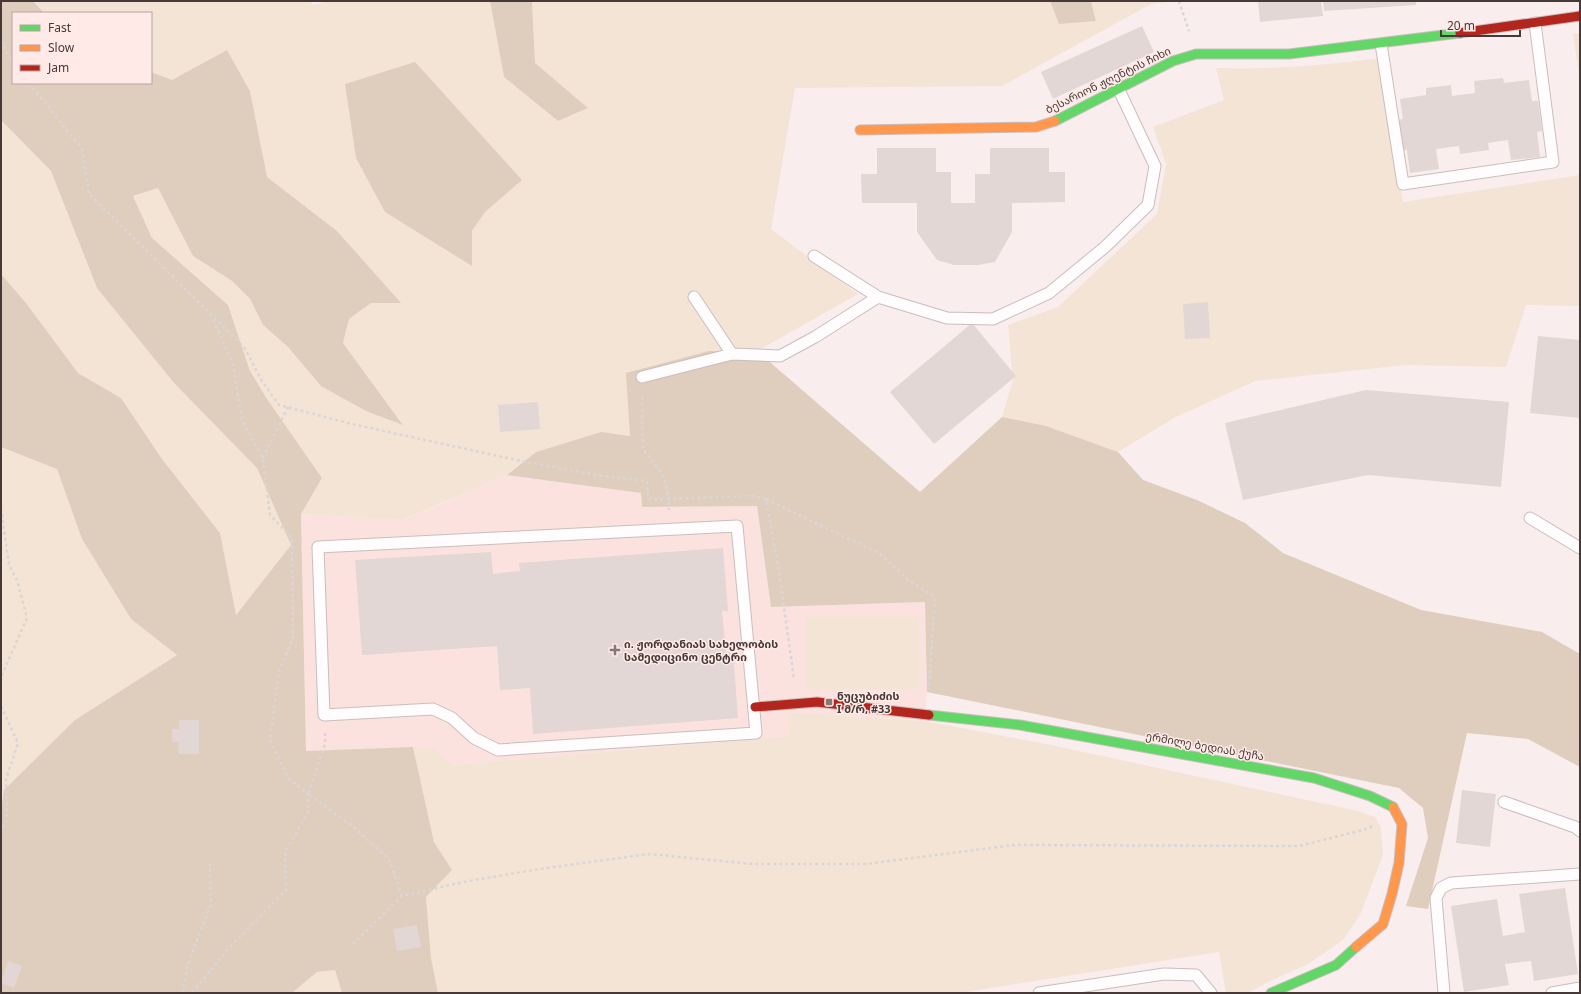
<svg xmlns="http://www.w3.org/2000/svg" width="1581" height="994" font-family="'Noto Sans','Noto Sans Georgian',sans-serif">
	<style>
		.built { fill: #fbe2df }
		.green { fill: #f4e4d6; fill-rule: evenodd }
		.forest { fill: #dfcebd }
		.building { fill: #e2d7d4 }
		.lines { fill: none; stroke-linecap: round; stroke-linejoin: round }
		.lane-casing { stroke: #c9bebd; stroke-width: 13 }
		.fast-casing { stroke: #c9bebd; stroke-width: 11 }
		.slow-casing { stroke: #c9bebd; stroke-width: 11 }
		.jam-casing { stroke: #c9bebd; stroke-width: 11 }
		.path { stroke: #dad6d6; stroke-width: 2.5; stroke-dasharray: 3 3; stroke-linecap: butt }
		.lane { stroke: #fefcfc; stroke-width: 11 }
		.fast { stroke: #63d668; stroke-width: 9 }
		.slow { stroke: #ff974d; stroke-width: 9 }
		.jam { stroke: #b3261e; stroke-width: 9 }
		.poi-dot { fill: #857877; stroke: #ffeae7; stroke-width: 1.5 }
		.labels { text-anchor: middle; stroke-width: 3; stroke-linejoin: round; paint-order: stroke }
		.street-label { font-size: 11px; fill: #463937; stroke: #ffeae7 }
		.poi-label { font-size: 11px; font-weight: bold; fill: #463937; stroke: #ffeae7; text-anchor: start }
	</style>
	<rect width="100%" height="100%" fill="#f9eeed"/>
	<path class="built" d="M 507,475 L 641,493 L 642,507 L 757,506 L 771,607 L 925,602 L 927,692 L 925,721 L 787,712 L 789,736 L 453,765 L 433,747 L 306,751 L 301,514 L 403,520 Z"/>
	<path class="green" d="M 33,1 L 310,1 L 313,5 L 329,1 L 490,1 L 504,77 L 558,121 L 588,108 L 535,63 L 532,1 L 1050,1 L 1059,24 L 1096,21 L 1091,1 L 1175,1 L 1151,4 L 1002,86 L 795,88 L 771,229 L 858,294 L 757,351 L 630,436 L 601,432 L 536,452 L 507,475 L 402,520 L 301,514 L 322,478 L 267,399 L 250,371 L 228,305 L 152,238 L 133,196 L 158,188 L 193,256 L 232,281 L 250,299 L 263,325 L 288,347 L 403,424 L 343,343 L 349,319 L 371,303 L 400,303 L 337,231 L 267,177 L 250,91 L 227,50 L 172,81 L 151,72 L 151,13 L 44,13 ZM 415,63 L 522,180 L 485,212 L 472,231 L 472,266 L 345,84 Z
		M 1580,33 L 1580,82 L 1573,34 Z
		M 1381,58 L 1403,202 L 1580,175 L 1580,306 L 1526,305 L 1506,367 L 1405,365 L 1255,381 L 1174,418 L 1118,452 L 1046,426 L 1002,417 L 1013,380 L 1008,325 L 1058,307 L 1157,214 L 1166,164 L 1153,127 L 1224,100 L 1216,68 C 1271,70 1326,65 1381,58 Z
		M 1,120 L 51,171 L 97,288 L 174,383 L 257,468 L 291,545 L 235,616 L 220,533 L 162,459 L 121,398 L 78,373 L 26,303 L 1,274 Z
		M 1,447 L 57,468 L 82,539 L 131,619 L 177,655 L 77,719 L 1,993 Z
		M 806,617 L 919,617 L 919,689 L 806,689 Z
		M 787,712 L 925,721 L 1051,745 L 1358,811 L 1375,817 L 1381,828 L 1383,855 L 1360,915 L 1343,940 L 1308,964 L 1268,982 L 1248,993 L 1226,993 L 1219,952 L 959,993 L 438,993 L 431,958 L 426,897 L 452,870 L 434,842 L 413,747 L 433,747 L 453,765 L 789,736 Z
		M 335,970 L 342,993 L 292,993 L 317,972 Z"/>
	<path class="forest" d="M 1,1 L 33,1 L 44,13 L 13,13 L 13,83 L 151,83 L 151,72 L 172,80 L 227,50 L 250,91 L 267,177 L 337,231 L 401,303 L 371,303 L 349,319 L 343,343 L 403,425 L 366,411 L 321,386 L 288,347 L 263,325 L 250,299 L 232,281 L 193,256 L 158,188 L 133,196 L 152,238 L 228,305 L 250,371 L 267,399 L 322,478 L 301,514 L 306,751 L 413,747 L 434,842 L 452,870 L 426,897 L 431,958 L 438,993 L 342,993 L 335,970 L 317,972 L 292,993 L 1,993 L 1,811 L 4,790 L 75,720 L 177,655 L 131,619 L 82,539 L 57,469 L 1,447 L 1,274 L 26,303 L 78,373 L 121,398 L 162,459 L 220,533 L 236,615 L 291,545 L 257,468 L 174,383 L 97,288 L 51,171 L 1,120 Z
		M 490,1 L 532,1 L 535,63 L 588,108 L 558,121 L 504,77 Z
		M 1050,1 L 1091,1 L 1096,21 L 1059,24 Z
		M 415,62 L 522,180 L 485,212 L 472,231 L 472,266 L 385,212 L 356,158 L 345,84 Z
		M 709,351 L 757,351 L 920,492 L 1002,417 L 1046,426 L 1118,452 L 1143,480 L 1197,500 L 1245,523 L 1283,553 L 1421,610 L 1542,632 L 1580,654 L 1580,767 L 1528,739 L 1467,733 L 1428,909 L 1406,906 L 1428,838 L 1423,808 L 1399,788 L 927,692 L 925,602 L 771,607 L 757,506 L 642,507 L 641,493 L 507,475 L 536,452 L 601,432 L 630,436 L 626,373 Z"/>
	<path class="building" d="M 1258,1 L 1321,1 L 1323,16 L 1260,22 Z
		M 1323,1 L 1416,1 L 1416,5 L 1324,11 Z
		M 1142,26 L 1154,52 L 1053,99 L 1041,72 Z
		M 1503,78 L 1504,83 L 1529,80 L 1532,101 L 1538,101 L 1542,131 L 1537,132 L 1540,157 L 1511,160 L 1508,140 L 1488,143 L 1489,150 L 1460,154 L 1459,146 L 1436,149 L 1439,169 L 1410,173 L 1407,150 L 1400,150 L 1396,120 L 1403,119 L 1400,99 L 1426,95 L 1426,88 L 1451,85 L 1452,96 L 1475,93 L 1474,81 Z
		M 877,148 L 936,148 L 936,172 L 951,172 L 951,203 L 975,203 L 975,174 L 990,174 L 990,148 L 1049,148 L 1049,172 L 1065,172 L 1065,202 L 1012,203 L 1012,232 L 995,262 L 978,265 L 954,265 L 937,260 L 917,232 L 917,203 L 862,203 L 861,174 L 877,174 Z
		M 1208,302 L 1210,338 L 1185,339 L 1183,304 Z
		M 972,323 L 1016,376 L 934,444 L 890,392 Z
		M 1538,336 L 1580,340 L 1580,418 L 1530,413 Z
		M 1366,390 L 1509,402 L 1501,487 L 1368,475 L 1243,500 L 1225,423 Z
		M 538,402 L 540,429 L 500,432 L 498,405 Z
		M 723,548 L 728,611 L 722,611 L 726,652 L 733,652 L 738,718 L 533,734 L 530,688 L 500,690 L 497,646 L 362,655 L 355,560 L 491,552 L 493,574 L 520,571 L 519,563 Z
		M 179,720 L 199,720 L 199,754 L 178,754 L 179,742 L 172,742 L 172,729 L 179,729 Z
		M 1462,790 L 1496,794 L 1490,847 L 1456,843 Z
		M 1565,888 L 1578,974 L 1534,981 L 1531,961 L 1505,964 L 1509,985 L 1464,992 L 1451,906 L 1497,899 L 1503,936 L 1525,932 L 1519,894 Z
		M 417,925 L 421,947 L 397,951 L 393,929 Z
		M 8,961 L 22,966 L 14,988 L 1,983 Z"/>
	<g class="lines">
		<defs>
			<path id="lane" d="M 1381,44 L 1403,184 L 1553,162 L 1535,23
				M 814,256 L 878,297 L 947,318 L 993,319 L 1049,293 L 1105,247 L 1148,205 L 1155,166 L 1119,90
				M 694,297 L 732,354
				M 642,377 L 732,354 L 780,356 L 815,337 L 878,297
				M 1530,518 L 1580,548
				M 737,526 L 756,733 L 498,750 L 474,738 L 452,718 L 433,709 L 324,715 L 318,547 Z
				M 1504,802 L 1575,827 L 1580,831
				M 1039,993 L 1164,974 L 1196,975 L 1211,993
				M 1444,993 L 1436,898 L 1441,888 L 1451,883 L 1580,874
				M 1552,993 L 1580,988"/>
			<path id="fast" d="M 1055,121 L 1173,61 L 1196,54 L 1289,54 L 1460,33
				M 929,715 L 1020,725 L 1314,778 L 1370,796 L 1393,807
				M 1271,993 L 1336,965 L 1356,947"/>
			<path id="slow" d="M 860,130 L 1036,127 L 1055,121
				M 1356,947 L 1383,924 L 1392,894 L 1399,863 L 1402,824 L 1393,807"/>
			<path id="jam" d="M 1460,33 L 1580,16
				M 755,707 L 817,702 L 929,715"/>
		</defs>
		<use href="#lane" class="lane-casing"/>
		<use href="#fast" class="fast-casing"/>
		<use href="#slow" class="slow-casing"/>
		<use href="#jam" class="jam-casing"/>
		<path class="path" d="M 1179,1 L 1189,31
			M 1,41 L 13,63
			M 29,83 L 82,149 L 89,194 L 244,347 L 262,381 L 279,405 L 352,424 L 521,461 L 597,475 L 647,481 L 648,499 L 669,499 L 669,510
			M 642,397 L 643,449 L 663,475 L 669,499 L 752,496 L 766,499 L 778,565 L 794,679
			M 1,413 L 1,418
			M 263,458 L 288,407
			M 766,499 L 880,554 L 907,579 L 935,597 L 929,689
			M 1,508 L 9,565 L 17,580 L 27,618 L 1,677
			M 1,706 L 18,743 L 6,779 L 7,820 L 1,829
			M 325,733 L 325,744 L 308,794 L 351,825 L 389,859 L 402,896
			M 353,944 L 402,896 L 463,882 L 546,868 L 649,854 L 752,864 L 866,864 L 1014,845 L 1299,846 L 1363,830 L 1375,825
			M 183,993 L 187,966 L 211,904 L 210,864
			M 192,993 L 229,948 L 286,890 L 285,852 L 308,812 L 308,794 L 289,779 L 270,741 L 279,671 L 293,638 L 292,538 L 270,515 L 263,459 L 242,420 L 233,364 L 212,317"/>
		<use href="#lane" class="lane"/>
		<use href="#fast" class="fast"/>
		<use href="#slow" class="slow"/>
		<use href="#jam" class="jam"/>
	</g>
	<g class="poi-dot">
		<path d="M613 644h4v4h4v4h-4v4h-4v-4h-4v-4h4z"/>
		<rect x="825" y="698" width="8" height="8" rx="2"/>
	</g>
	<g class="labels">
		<g class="street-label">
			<text transform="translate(1108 80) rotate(-26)" y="4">ბესარიონ ჟღენტის ჩიხი</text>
			<text transform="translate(1205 746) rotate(10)" y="4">ერმილე ბედიას ქუჩა</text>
		</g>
		<g class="poi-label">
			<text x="624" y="648">ი. ჟორდანიას სახელობის<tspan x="624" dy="13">სამედიცინო ცენტრი</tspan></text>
			<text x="837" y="700">ნუცუბიძის<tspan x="837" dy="13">I მ/რ, #33</tspan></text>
		</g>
	</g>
	<rect width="1581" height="994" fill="none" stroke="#463937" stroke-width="4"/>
	<rect x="12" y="12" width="140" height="72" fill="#ffeae7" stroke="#b5a3a1"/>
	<rect x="20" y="25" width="20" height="6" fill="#63d668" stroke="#b5a3a1"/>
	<text x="48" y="32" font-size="12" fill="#463937">Fast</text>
	<rect x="20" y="45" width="20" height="6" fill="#ff974d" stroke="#b5a3a1"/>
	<text x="48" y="52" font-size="12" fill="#463937">Slow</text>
	<rect x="20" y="65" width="20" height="6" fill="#b3261e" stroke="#b5a3a1"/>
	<text x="48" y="72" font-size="12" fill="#463937">Jam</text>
	<path d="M1441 30v6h79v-6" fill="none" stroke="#463937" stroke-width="2"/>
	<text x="1447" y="30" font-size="12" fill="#463937" stroke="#ffeae7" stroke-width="3" paint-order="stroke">20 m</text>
</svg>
